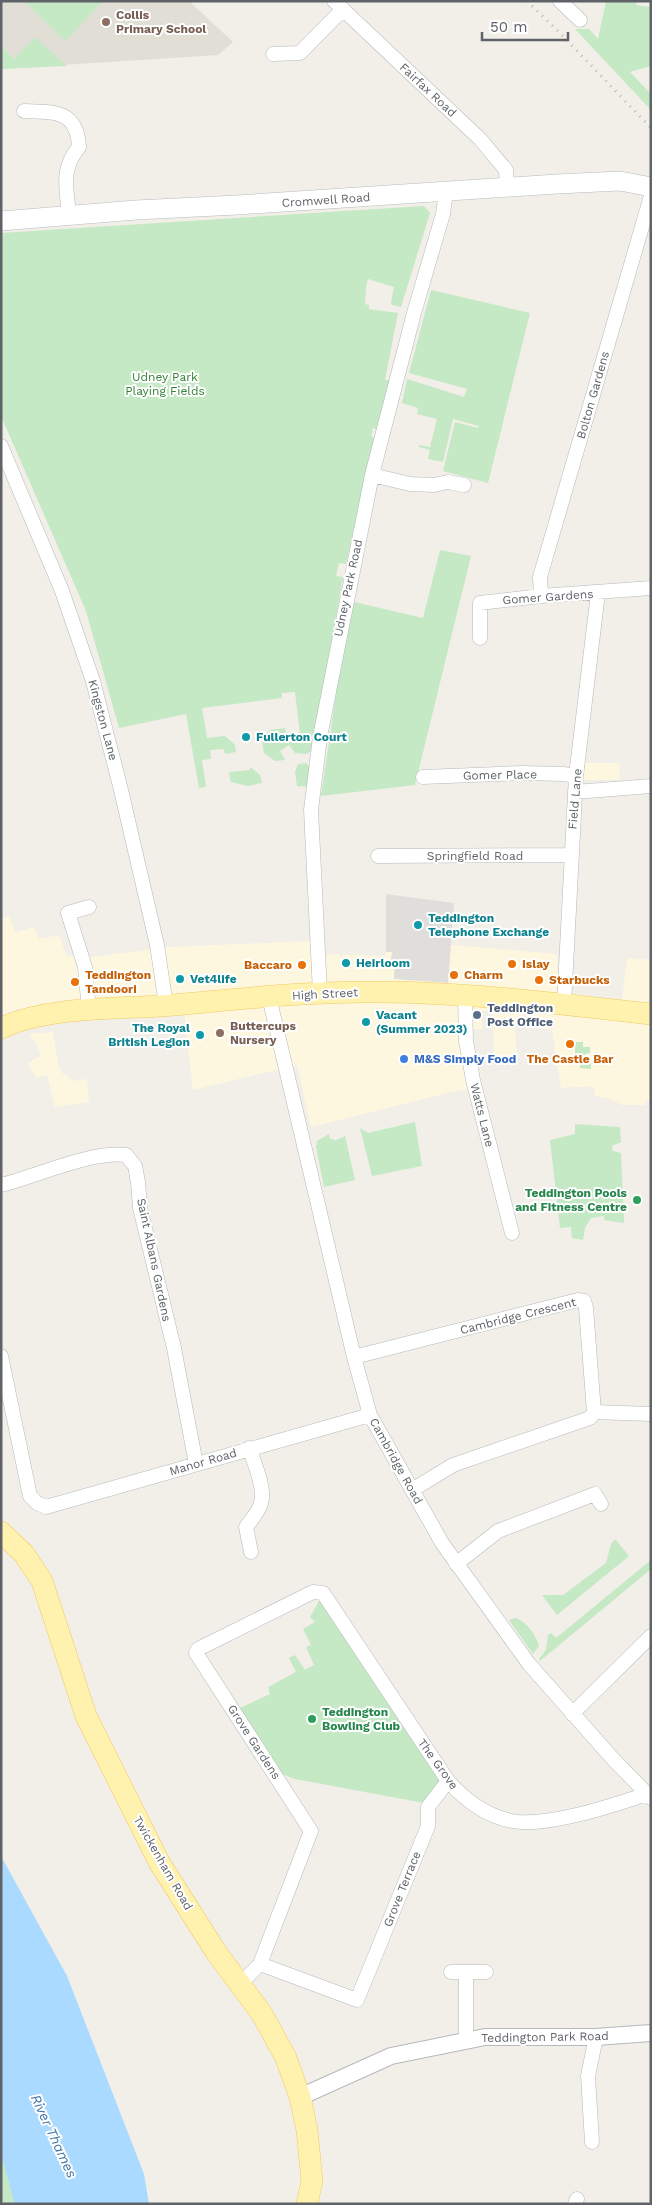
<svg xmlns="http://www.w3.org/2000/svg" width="652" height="2205" font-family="'Work Sans',sans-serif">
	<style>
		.commercial { fill: #fef7e0 }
		.industrial { fill: #e0deda }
		.education { fill: #e1ded6 }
		.green { fill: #c5e8c5 }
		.water { fill: #aadaff }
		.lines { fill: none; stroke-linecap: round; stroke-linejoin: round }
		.minor-casing { stroke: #b5b8bc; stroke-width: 15 }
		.tertiary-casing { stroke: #b5b8bc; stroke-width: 18 }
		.secondary-casing { stroke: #b6babf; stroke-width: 20 }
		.primary-casing { stroke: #f2c960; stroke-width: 22 }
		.minor { stroke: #fff; stroke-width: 14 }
		.tertiary { stroke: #fff; stroke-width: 16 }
		.secondary { stroke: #fff; stroke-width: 19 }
		.primary { stroke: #fff2af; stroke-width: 21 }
		.rail { stroke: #b6b7b8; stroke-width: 3; stroke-dasharray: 1 6; stroke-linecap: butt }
		.education-dot { fill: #8d6e63; stroke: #fff; stroke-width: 2 }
		.culture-dot { fill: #0f9aa8; stroke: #fff; stroke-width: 2 }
		.food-dot { fill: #e8710a; stroke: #fff; stroke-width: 2 }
		.service-dot { fill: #5c6f8a; stroke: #fff; stroke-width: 2 }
		.shop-dot { fill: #3f7fe0; stroke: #fff; stroke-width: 2 }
		.leisure-dot { fill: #2e9e5b; stroke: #fff; stroke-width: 2 }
		.labels { text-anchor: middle; stroke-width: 4; stroke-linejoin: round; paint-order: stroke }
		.education-label { font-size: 12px; font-weight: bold; fill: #785e54; stroke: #fff; text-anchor: start }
		.street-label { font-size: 12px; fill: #5f6368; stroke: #fff }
		.park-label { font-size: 12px; fill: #348238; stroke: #fff }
		.culture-label { font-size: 12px; font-weight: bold; fill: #0d838f; stroke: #fff; text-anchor: start }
		.food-label { font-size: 12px; font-weight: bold; fill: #c56008; stroke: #fff; text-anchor: start }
		.service-label { font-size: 12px; font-weight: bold; fill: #4e5e75; stroke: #fff; text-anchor: start }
		.shop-label { font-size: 12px; font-weight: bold; fill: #366cbe; stroke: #fff; text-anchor: start }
		.leisure-label { font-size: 12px; font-weight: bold; fill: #27864d; stroke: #fff; text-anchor: end }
		.water-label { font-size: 14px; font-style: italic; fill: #4174aa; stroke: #fff }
	</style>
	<rect width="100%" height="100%" fill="#f1efe8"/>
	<path class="commercial" d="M 584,763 L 620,763 L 619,780 L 582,780 Z
		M 10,916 L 15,933 L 34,927 L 39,939 L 59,935 L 67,957 L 87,953 L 91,957 L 170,947 L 311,941 L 325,954 L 385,956 L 386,952 L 392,952 L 395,960 L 448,983 L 451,945 L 557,954 L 559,993 L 622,1000 L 627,958 L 651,960 L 651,1101 L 645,1101 L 645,1105 L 622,1105 L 610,1099 L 595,1096 L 593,1086 L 561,1088 L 552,1030 L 526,1026 L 526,1014 L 523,1014 L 522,1024 L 514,1024 L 518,1059 L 494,1060 L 493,1011 L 482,1011 L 482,1029 L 470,1029 L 480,1087 L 443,1094 L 311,1127 L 297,1065 L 193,1090 L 182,995 L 71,1001 L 19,1009 L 1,1016 L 1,918 Z
		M 53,1032 L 58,1063 L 62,1073 L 74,1081 L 87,1079 L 89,1102 L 55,1107 L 47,1075 L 36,1078 L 28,1063 L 41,1056 L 37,1045 L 29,1034 Z"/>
	<path class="industrial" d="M 386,894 L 454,903 L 448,983 L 394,979 L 395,960 L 391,960 L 392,952 L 386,952 Z"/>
	<path class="education" d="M 1,1 L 189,1 L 233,42 L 218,55 L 1,69 Z"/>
	<path class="green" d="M 24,1 L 103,1 L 65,41 Z
		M 606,1 L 637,1 L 636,5 L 651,7 L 651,66 L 630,72 L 651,94 L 651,110 L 575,29 L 589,29 L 598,39 Z
		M 35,37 L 67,66 L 1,69 L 1,46 L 14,59 Z
		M 424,206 L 430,213 L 401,307 L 392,305 L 391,302 L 394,287 L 368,279 L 366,287 L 365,304 L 369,305 L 369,309 L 398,313 L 385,380 L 390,380 L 377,430 L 373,428 L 371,436 L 374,438 L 346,564 L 339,563 L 336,576 L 343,577 L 312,751 L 306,754 L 295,753 L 289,745 L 280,751 L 285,760 L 275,761 L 264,753 L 262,741 L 270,730 L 285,728 L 286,736 L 300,734 L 295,692 L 282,693 L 282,698 L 202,708 L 207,738 L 225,736 L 235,745 L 236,752 L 225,754 L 224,749 L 210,750 L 211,759 L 202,760 L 206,787 L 199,788 L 186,714 L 119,728 L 86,611 L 1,416 L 1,233 Z
		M 431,290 L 530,313 L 488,483 L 443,471 L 455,422 L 478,428 L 479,426 L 453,419 L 443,462 L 428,459 L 430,450 L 419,447 L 419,445 L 430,447 L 437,419 L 417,414 L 418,408 L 402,403 L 407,379 L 464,397 L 467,389 L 409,373 Z
		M 440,550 L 471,556 L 415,785 L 321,796 L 340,667 L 354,602 L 423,618 Z
		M 306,763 L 311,768 L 310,787 L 297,786 L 295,772 L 298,764 Z
		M 250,767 L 260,775 L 262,783 L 248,786 L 231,782 L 229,772 L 250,770 Z
		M 575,1042 L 583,1042 L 583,1047 L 590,1047 L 590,1053 L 585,1054 L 586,1060 L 591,1060 L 591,1069 L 580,1068 L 580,1063 L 575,1062 Z
		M 415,1122 L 422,1166 L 372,1176 L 360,1128 L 368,1133 Z
		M 575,1124 L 620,1127 L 621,1142 L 612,1146 L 613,1151 L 621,1153 L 624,1223 L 604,1220 L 604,1216 L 591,1218 L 585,1228 L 583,1240 L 572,1238 L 571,1227 L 560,1228 L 550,1140 L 575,1134 Z
		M 329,1134 L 330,1139 L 334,1139 L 334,1141 L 345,1136 L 355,1180 L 324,1187 L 316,1147 L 317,1141 Z
		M 615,1539 L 629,1556 L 557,1615 L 542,1595 L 563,1595 L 606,1563 L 611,1544 Z
		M 651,1560 L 651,1569 L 540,1661 L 539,1659 L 546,1650 L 548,1635 L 551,1633 L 556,1638 Z
		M 319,1601 L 333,1603 L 440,1774 L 440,1783 L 424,1803 L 295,1779 L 263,1767 L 253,1757 L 256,1751 L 240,1717 L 240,1708 L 270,1694 L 268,1687 L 296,1672 L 289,1658 L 295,1655 L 305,1670 L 314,1665 L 306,1647 L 311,1645 L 303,1629 L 315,1622 L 310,1617 Z
		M 515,1618 C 525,1620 537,1636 539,1646 L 533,1654 L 509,1620 Z
		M 1,2154 L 16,2201 L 15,2204 L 1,2204 Z"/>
	<path class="water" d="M 1,1856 L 67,1976 L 144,2174 L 149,2204 L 15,2204 L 1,2154 Z"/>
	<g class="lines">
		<defs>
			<path id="minor" d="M 334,1 L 480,139 L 506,170 L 507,187
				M 560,1 L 580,20
				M 273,54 L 300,53 L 343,9
				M 24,111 C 55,112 77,110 79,147 C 60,170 67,188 69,216
				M 1,446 L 62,591 L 93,681 L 120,786 L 157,945 L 166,1005
				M 372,475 L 410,484 L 434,485 L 448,482 L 464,485
				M 541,596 L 540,577 L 651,196
				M 480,638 L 480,603 L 541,596 L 651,588
				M 423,777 L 522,773 L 563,774 L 576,776
				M 575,792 L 651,786
				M 378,856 L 571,855
				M 89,907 L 68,913 L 85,967 L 89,1011
				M 320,993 L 311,810 L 320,737 L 372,475 L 414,313 L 443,214 L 446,192
				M 465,995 L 466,1041 L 473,1080 L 512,1233
				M 269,997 L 354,1357 L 370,1415 L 442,1543 L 529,1664 L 613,1759 L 651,1798
				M 564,1005 L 576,776 L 598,593
				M 1,1185 C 37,1176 90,1151 126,1155 L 135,1166 L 138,1182 L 140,1208 L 174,1348 L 196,1464
				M 1,1356 L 30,1496 L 37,1503 L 46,1507 L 370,1415
				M 354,1357 L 578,1300 L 584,1301 L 586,1308 L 594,1412 L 590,1418 L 453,1465 L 412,1490
				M 594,1412 L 651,1414
				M 249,1448 C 254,1462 266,1489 261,1503 C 259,1512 251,1520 246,1527 L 251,1552
				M 456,1564 L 498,1531 L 595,1494 L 601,1504
				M 572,1714 L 651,1636
				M 260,1964 L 311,1831 L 196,1653 L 198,1649 L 313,1592 L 323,1593 L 448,1781 C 465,1800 486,1816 512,1821 C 546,1828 614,1805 647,1794
				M 451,1972 L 486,1972
				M 239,1985 L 260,1964 L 357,2000 L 428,1826 L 428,1807 L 448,1781
				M 466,2041 L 466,1973
				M 592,2142 L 588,2076 L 596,2037
				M 575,2204 L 577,2199"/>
			<path id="tertiary" d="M 300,2097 L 391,2056 L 485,2037 L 596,2037 L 651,2033"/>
			<path id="secondary" d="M 1,221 L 136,210 L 237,205 L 557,184 L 620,181 L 651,187"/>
			<path id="primary" d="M 1,1028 C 47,1007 111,1009 161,1006 C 233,1000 304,991 376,992 C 468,992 560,1004 651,1014
				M 1,1532 L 24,1554 L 42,1581 L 86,1716 L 159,1862 L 216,1952 L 262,2014 L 286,2058 L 300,2097 L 307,2130 L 312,2181 L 307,2204"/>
		</defs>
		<use href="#minor" class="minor-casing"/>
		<use href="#tertiary" class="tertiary-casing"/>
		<use href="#secondary" class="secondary-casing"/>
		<use href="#primary" class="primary-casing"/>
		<use href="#minor" class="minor"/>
		<use href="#tertiary" class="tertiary"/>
		<use href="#secondary" class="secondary"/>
		<use href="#primary" class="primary"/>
		<path class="rail" d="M 527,1 L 558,31 L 651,128"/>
	</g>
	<g class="education-dot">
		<circle cx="106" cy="22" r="5"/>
		<circle cx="220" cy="1033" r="5"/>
	</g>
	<g class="culture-dot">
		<circle cx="246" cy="737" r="5"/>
		<circle cx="418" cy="925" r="5"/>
		<circle cx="346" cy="963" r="5"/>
		<circle cx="180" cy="979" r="5"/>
		<circle cx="366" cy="1022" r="5"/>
		<circle cx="200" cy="1035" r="5"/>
	</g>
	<g class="food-dot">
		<circle cx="512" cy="964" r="5"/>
		<circle cx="302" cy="965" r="5"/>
		<circle cx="454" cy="975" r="5"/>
		<circle cx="539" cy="980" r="5"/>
		<circle cx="75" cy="982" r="5"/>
		<circle cx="570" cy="1044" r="5"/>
	</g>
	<circle class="service-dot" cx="477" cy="1015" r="5"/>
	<circle class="shop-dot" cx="404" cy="1059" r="5"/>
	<g class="leisure-dot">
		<circle cx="637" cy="1200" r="5"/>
		<circle cx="312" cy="1719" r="5"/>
	</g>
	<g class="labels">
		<g class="education-label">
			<text x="116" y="19">Collis<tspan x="116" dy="14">Primary School</tspan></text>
			<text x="230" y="1030">Buttercups<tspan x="230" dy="14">Nursery</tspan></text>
		</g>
		<g class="street-label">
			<text transform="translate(428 90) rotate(43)" y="4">Fairfax Road</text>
			<text transform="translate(326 200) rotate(-4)" y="4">Cromwell Road</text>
			<text transform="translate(593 395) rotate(-74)" y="4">Bolton Gardens</text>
			<text transform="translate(348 588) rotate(-78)" y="4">Udney Park Road</text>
			<text transform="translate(548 597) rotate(-4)" y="4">Gomer Gardens</text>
			<text transform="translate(103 720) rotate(75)" y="4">Kingston Lane</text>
			<text transform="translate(500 775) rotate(-1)" y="4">Gomer Place</text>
			<text transform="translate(575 799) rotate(-85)" y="4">Field Lane</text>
			<text x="475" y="860">Springfield Road</text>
			<text transform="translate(325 994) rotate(-3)" y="4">High Street</text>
			<text transform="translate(482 1115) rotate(76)" y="4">Watts Lane</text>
			<text transform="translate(154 1260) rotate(78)" y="4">Saint Albans Gardens</text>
			<text transform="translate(518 1316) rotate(-14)" y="4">Cambridge Crescent</text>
			<text transform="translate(396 1461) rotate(61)" y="4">Cambridge Road</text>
			<text transform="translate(203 1462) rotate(-16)" y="4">Manor Road</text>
			<text transform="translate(254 1742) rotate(57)" y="4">Grove Gardens</text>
			<text transform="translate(438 1764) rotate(54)" y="4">The Grove</text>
			<text transform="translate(163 1863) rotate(60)" y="4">Twickenham Road</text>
			<text transform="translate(402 1889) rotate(-68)" y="4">Grove Terrace</text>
			<text transform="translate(545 2037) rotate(-1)" y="4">Teddington Park Road</text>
		</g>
		<g class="park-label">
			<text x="165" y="381">Udney Park<tspan x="165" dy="14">Playing Fields</tspan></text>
		</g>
		<g class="culture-label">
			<text x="256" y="741">Fullerton Court</text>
			<text x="428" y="922">Teddington<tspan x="428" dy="14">Telephone Exchange</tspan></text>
			<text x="356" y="967">Heirloom</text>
			<text x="190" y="983">Vet4life</text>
			<text x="376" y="1019">Vacant<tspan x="376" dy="14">(Summer 2023)</tspan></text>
			<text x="190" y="1032" text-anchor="end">The Royal<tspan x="190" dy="14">British Legion</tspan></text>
		</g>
		<g class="food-label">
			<text x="522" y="968">Islay</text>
			<text x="292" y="969" text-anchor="end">Baccaro</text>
			<text x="85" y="979">Teddington<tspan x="85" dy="14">Tandoori</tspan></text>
			<text x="464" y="979">Charm</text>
			<text x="549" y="984">Starbucks</text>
			<text x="570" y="1063" text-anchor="middle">The Castle Bar</text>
		</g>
		<g class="service-label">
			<text x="487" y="1012">Teddington<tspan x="487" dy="14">Post Office</tspan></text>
		</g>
		<g class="shop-label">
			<text x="414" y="1063">M&amp;S Simply Food</text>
		</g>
		<g class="leisure-label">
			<text x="627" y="1197">Teddington Pools<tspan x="627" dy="14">and Fitness Centre</tspan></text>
			<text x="322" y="1716" text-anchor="start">Teddington<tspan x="322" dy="14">Bowling Club</tspan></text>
		</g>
		<g class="water-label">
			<text transform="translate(54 2136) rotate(65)" y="5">River Thames</text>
		</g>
	</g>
	<rect width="652" height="2205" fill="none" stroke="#5f6368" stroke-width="5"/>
	<path d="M482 32v8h86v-8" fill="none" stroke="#5f6368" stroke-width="2.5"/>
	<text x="490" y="32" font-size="15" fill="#5f6368" stroke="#ffffff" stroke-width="4" paint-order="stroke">50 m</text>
</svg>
